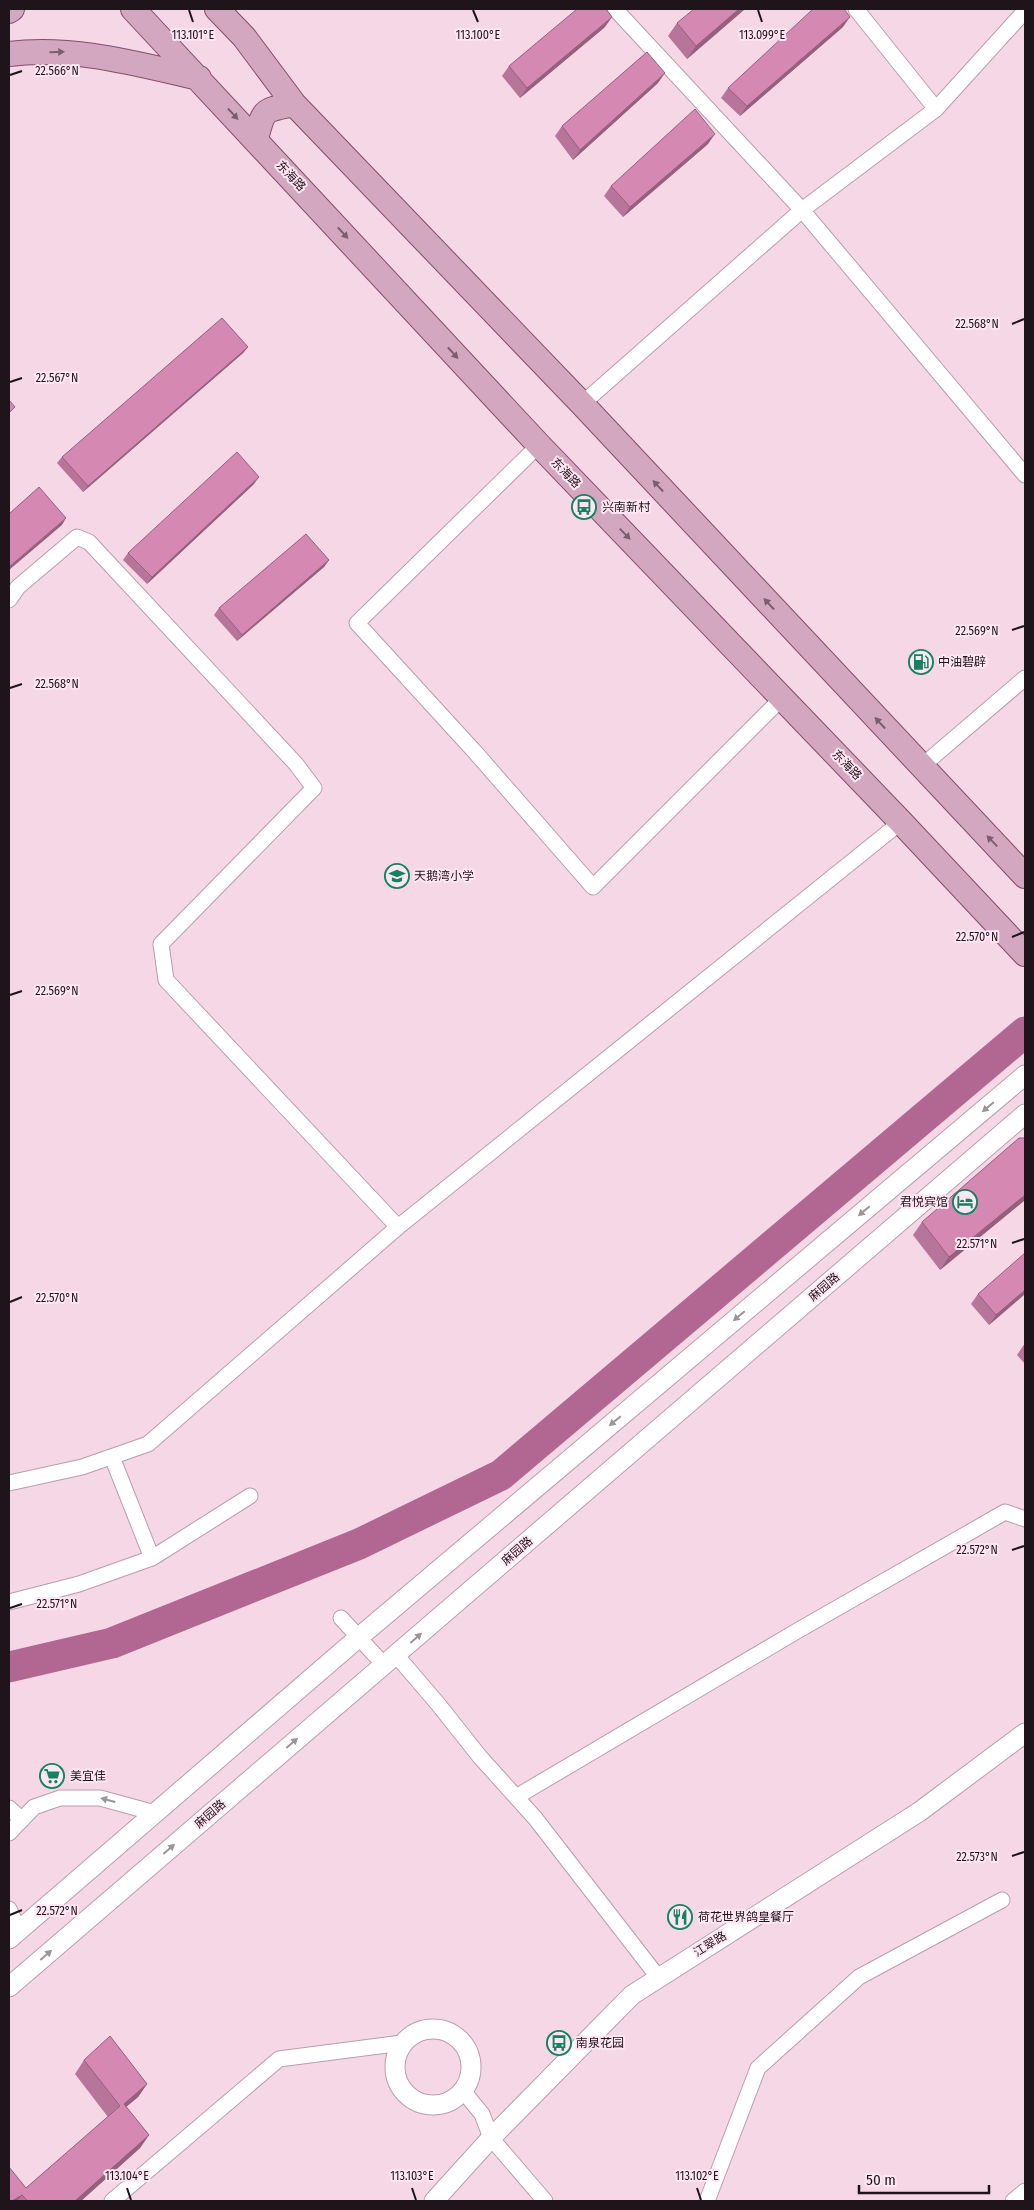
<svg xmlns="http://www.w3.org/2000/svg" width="1034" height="2210" font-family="'Fira Sans Condensed','Noto Sans SC',sans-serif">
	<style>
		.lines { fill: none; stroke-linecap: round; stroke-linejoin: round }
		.river { stroke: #b16791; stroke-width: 31 }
		.minor-casing { stroke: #ba9dac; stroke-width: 17 }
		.tertiary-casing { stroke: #ba9dac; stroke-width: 21 }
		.primary-casing { stroke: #824d6b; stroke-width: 26 }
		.minor { stroke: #fff; stroke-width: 15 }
		.tertiary { stroke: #fff; stroke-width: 19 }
		.primary { stroke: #d4a7c0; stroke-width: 24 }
		.wall { fill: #b77599 }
		.shaded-wall { fill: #955f7d }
		.building { fill: #d588b2; stroke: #955f7d }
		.oneway { fill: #7a5e6d }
		.oneway2 { fill: #9a9598 }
		.ticks { fill: none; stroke: #1f141a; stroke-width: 2 }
		.labels { text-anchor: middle; stroke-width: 4; stroke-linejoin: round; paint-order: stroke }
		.street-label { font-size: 12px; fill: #1f141a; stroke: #ffe6f2 }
		.poi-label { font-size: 12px; fill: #1f141a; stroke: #ffe6f2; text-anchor: start }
		.ticks-label { font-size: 12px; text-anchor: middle; fill: #1f141a; stroke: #ffe6f2; stroke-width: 4; stroke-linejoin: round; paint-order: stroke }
	</style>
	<rect width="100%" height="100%" fill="#f6d7e6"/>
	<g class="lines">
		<path class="river" d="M 9,1667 L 112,1643 L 359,1544 L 501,1475 L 1025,1032"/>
		<defs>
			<path id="minor" d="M 615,9 L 802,210 L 1025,475
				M 856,9 L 936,109
				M 582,404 L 802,210 L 936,109 L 1025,11
				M 539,445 L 357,623 L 475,752 L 593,887 L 782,698
				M 9,600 L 18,587 L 77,537 L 89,542 L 296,764 L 314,788 L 161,944 L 166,980 L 398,1227
				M 921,767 L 1025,678
				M 112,1457 L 152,1558
				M 9,1483 L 82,1467 L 148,1444 L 398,1227 L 901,822
				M 9,1602 L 79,1584 L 152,1558 L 250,1496
				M 341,1618 L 384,1665
				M 396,1655 L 438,1704 L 480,1757 L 535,1818 L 658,1977
				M 516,1797 L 797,1631 L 1005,1512 L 1025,1519
				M 9,1808 L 22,1820
				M 9,1833 L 34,1807 L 60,1798 L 100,1798 L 155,1813
				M 9,1909 L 19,1930
				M 463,2091 L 482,2114 L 491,2138 L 545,2201
				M 112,2201 L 279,2059 L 402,2043
				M 707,2201 L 758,2068 L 859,1977 L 1002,1900
				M 1013,2201 L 1025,2191"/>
			<path id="tertiary" d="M 9,1939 L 358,1638 L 1025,1075
				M 9,1987 L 1025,1114
				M395 2067a38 38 0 1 1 76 0a38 38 0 1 1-76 0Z
				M 434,2201 L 491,2138 L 632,1995 L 919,1812 L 1025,1733"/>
			<path id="primary" d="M 133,9 L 539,445 L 901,822 L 1025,954
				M 217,9 L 244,37 L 294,104 L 582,404 L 1025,876
				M 9,11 L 12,9
				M 9,54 C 74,46 137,64 199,78
				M 256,139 C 264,108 263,111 294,104"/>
		</defs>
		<use href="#minor" class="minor-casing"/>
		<use href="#tertiary" class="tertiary-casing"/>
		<use href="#primary" class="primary-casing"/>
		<use href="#minor" class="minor"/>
		<use href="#tertiary" class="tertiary"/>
		<use href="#primary" class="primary"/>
	</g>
	<path class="wall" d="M 745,9 L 687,59 L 668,36 L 677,23 Z
		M 605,27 L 520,98 L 502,76 L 509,66 Z
		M 843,27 L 740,116 L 721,98 L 728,88 Z
		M 658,83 L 573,160 L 555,136 L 562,126 Z
		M 708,144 L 623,217 L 604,196 L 611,186 Z
		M 248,347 L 243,353 L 83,492 L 57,463 L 62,457 Z
		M 254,484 L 147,584 L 123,560 L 128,553 Z
		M 329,560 L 324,567 L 237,641 L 214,615 L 219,608 Z
		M 1025,1200 L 940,1270 L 913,1235 L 922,1222 Z
		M 978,1294 L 1025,1294 L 989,1325 L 971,1304 Z
		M 1025,1343 L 1025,1364 L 1017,1355 Z
		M 84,2060 L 147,2084 L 138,2097 L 126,2107 L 149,2135 L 140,2148 L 81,2201 L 9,2201 L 26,2188 L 108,2117 L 75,2074 Z"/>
	<path class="shaded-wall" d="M 739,9 L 745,9 L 687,59 L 696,46 Z
		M 612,17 L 605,27 L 520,98 L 527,88 Z
		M 850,17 L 843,27 L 740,116 L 747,106 Z
		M 665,73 L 658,83 L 573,160 L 580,150 Z
		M 715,134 L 708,144 L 623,217 L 630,207 Z
		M 248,347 L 243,353 L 83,492 L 88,486 Z
		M 259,477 L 254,484 L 147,584 L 152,577 Z
		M 66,518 L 62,525 L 9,570 L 9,567 Z
		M 329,560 L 324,567 L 237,641 L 242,635 Z
		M 1025,1195 L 1025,1200 L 940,1270 L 949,1257 Z
		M 1025,1290 L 1025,1294 L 989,1325 L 996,1315 Z
		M 147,2084 L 138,2097 L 114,2117 L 124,2104 Z
		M 149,2135 L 140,2148 L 81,2201 L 75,2201 Z
		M 22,2195 L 17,2201 L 12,2201 Z"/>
	<path class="building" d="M 577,9 L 606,9 L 612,17 L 527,88 L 509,66 Z
		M 694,9 L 739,9 L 696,46 L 677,23 Z
		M 813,9 L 844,9 L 850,17 L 747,106 L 728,88 Z
		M 647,52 L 665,73 L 580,150 L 562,126 Z
		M 695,109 L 715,134 L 630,207 L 611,186 Z
		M 222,318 L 248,347 L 88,486 L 62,457 Z
		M 9,400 L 15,407 L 9,413 Z
		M 237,452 L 259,477 L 152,577 L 128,553 Z
		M 39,487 L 66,518 L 9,567 L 9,514 Z
		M 306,534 L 329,560 L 242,635 L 219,608 Z
		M 1019,1138 L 1025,1138 L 1025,1195 L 949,1257 L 922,1222 Z
		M 1025,1253 L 1025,1290 L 996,1315 L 978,1294 Z
		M 110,2036 L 147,2084 L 124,2104 L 149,2135 L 75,2201 L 28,2201 L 22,2195 L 12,2201 L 9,2201 L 9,2167 L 26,2188 L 120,2106 L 84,2060 Z"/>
	<defs><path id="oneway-solid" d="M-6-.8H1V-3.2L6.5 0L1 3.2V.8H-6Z" transform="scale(1.25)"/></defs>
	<g class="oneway">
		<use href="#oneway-solid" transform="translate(57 52) rotate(-1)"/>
		<use href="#oneway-solid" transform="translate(233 114) rotate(47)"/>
		<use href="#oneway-solid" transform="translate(343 233) rotate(47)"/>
		<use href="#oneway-solid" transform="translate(453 353) rotate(47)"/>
		<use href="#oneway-solid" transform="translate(658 486) rotate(-133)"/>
		<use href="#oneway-solid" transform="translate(625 534) rotate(46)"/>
		<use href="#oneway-solid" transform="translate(769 604) rotate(-133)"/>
		<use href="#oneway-solid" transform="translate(880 723) rotate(-133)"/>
		<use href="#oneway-solid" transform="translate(992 841) rotate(-134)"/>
	</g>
	<g class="oneway2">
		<use href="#oneway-solid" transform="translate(988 1107) rotate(140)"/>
		<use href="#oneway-solid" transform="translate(864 1211) rotate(140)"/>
		<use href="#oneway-solid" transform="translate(739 1316) rotate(140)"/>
		<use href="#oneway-solid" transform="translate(615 1421) rotate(140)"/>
		<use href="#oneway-solid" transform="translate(416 1638) rotate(-41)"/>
		<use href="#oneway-solid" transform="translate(292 1743) rotate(-41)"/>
		<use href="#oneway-solid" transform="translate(108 1800) rotate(-165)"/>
		<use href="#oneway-solid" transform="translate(169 1849) rotate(-41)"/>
		<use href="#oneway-solid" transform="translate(46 1955) rotate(-41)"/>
	</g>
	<path class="ticks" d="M 189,10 L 193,22M 473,10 L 478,22M 758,10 L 762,22M 10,75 L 22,71M 1012,324 L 1024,319M 10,382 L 22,378M 1012,630 L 1024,626M 10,688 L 22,684M 1012,937 L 1024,932M 10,995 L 22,991M 1012,1243 L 1024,1239M 10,1302 L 22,1297M 1012,1550 L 1024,1546M 10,1608 L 22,1604M 1012,1856 L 1024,1852M 10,1915 L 22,1910M 127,2188 L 131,2200M 412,2188 L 416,2200M 697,2188 L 701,2200"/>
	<defs>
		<symbol id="bus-ring" viewBox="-11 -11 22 22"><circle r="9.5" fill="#ffe6f2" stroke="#128361" stroke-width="1.5"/><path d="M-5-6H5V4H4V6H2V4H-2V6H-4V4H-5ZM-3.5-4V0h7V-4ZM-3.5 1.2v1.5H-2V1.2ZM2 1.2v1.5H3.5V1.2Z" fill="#128361"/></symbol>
		<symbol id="fuel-ring" viewBox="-11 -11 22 22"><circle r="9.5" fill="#ffe6f2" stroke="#128361" stroke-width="1.5"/><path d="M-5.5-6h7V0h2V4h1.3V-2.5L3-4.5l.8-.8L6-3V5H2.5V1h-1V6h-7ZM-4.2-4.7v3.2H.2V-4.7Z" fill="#128361"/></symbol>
		<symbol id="school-ring" viewBox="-11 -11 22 22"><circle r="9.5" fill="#ffe6f2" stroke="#128361" stroke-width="1.5"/><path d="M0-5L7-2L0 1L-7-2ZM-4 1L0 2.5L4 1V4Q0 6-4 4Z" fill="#128361"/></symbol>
		<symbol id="hotel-ring" viewBox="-11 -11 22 22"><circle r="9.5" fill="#ffe6f2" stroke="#128361" stroke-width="1.5"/><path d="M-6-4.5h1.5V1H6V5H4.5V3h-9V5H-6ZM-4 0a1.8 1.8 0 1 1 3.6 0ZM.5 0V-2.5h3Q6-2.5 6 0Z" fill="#128361"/></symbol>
		<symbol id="supermarket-ring" viewBox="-11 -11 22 22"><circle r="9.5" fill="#ffe6f2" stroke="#128361" stroke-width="1.5"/><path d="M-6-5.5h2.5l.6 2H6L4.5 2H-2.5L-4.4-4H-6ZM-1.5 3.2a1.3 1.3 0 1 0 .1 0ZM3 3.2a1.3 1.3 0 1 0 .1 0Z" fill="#128361"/></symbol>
		<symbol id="restaurant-ring" viewBox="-11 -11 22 22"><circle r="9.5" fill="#ffe6f2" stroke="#128361" stroke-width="1.5"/><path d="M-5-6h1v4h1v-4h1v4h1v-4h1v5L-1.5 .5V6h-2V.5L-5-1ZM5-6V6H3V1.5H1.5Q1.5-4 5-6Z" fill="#128361"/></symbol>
	</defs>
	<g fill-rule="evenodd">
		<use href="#bus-ring" x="570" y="493" width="28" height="28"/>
		<use href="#fuel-ring" x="907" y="648" width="28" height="28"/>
		<use href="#school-ring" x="383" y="862" width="28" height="28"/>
		<use href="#hotel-ring" x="951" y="1188" width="28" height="28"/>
		<use href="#supermarket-ring" x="38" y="1762" width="28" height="28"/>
		<use href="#restaurant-ring" x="666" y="1903" width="28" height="28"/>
		<use href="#bus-ring" x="545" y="2029" width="28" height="28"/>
	</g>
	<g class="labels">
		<g class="street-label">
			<text transform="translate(291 176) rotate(47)" y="4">东海路</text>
			<text transform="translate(566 473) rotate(46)" y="4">东海路</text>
			<text transform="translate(847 765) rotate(46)" y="4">东海路</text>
			<text transform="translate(824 1287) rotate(-41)" y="4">麻园路</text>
			<text transform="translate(517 1551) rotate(-41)" y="4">麻园路</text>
			<text transform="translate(210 1814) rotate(-41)" y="4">麻园路</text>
			<text transform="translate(710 1944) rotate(-32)" y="4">江翠路</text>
		</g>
		<g class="poi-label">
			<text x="602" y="511">兴南新村</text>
			<text x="938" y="666">中油碧辟</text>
			<text x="414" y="880">天鹅湾小学</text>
			<text x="948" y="1206" text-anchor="end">君悦宾馆</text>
			<text x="70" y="1780">美宜佳</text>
			<text x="698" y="1921">荷花世界鸽皇餐厅</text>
			<text x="576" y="2047">南泉花园</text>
		</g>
	</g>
	<g class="ticks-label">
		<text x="193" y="39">113.101°E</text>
		<text x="478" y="39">113.100°E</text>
		<text x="762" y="39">113.099°E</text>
		<text x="57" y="75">22.566°N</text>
		<text x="977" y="328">22.568°N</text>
		<text x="57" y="382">22.567°N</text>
		<text x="977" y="635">22.569°N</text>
		<text x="57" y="688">22.568°N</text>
		<text x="977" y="941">22.570°N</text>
		<text x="57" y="995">22.569°N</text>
		<text x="977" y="1248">22.571°N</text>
		<text x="57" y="1302">22.570°N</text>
		<text x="977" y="1554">22.572°N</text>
		<text x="57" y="1608">22.571°N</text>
		<text x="977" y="1861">22.573°N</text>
		<text x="57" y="1915">22.572°N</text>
		<text x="127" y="2180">113.104°E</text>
		<text x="412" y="2180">113.103°E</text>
		<text x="697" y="2180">113.102°E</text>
	</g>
	<rect width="1034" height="2210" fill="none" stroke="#1f141a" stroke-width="20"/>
	<path d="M859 2185v8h130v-8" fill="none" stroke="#1f141a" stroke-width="2.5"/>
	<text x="866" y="2185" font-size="15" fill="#1f141a" stroke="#ffe6f2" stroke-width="4" paint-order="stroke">50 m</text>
</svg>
